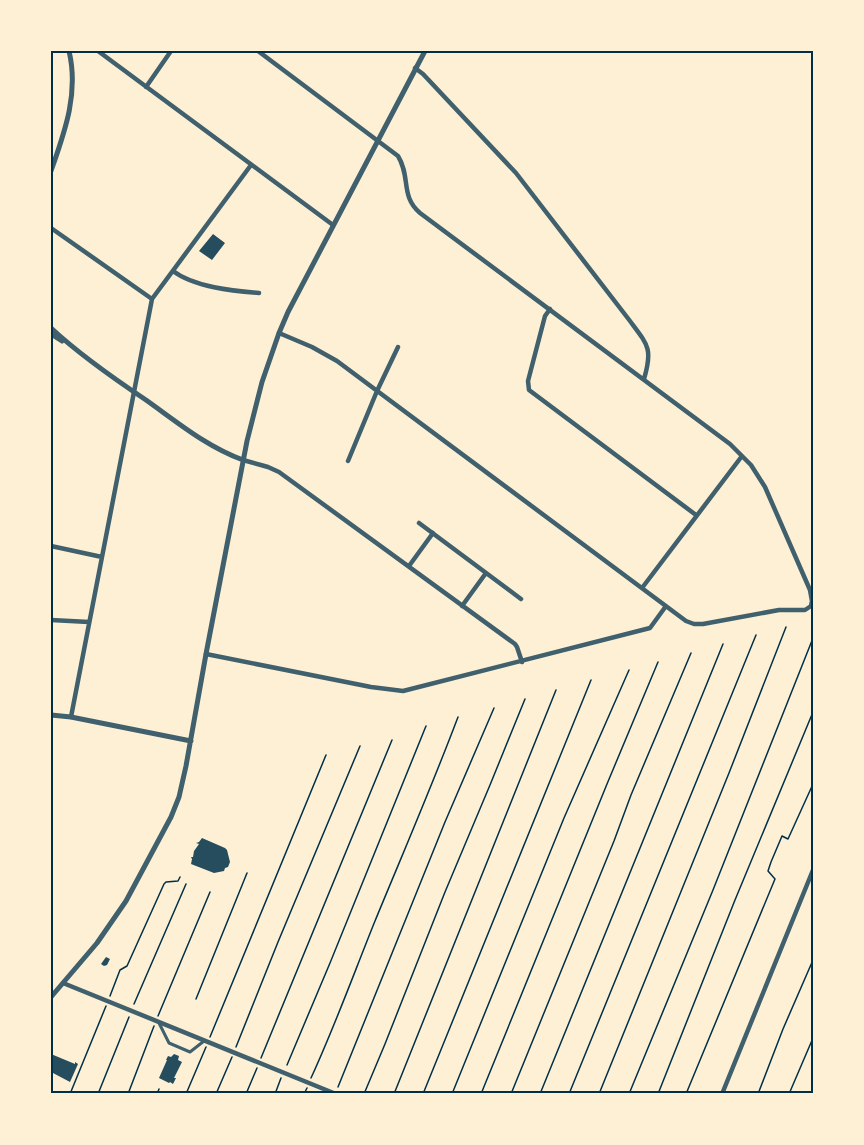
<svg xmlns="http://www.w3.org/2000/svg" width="864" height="1145" font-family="'PT Sans',sans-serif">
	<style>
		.building { fill: #264d5e }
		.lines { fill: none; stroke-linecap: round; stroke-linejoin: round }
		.path { stroke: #003049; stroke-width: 1.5 }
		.pedestrian { stroke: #3f606c; stroke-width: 3 }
		.minor { stroke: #3f606c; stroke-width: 4.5 }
		.tertiary { stroke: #3f606c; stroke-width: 5 }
		.neatline { fill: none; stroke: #003049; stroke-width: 2 }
	</style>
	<rect width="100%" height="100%" fill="#fdf0d5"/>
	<path class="building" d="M 213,234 L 225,243 L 212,260 L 199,251 Z
		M 202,838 L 225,848 L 227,850 L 230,862 L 228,867 L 225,868 L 224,871 L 214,873 L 191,864 L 192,859 L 191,857 L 193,857 L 194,851 L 199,844 L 196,843 L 199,842 Z
		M 106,957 L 110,959 L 107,965 L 104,966 L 101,964 Z
		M 51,1054 L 75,1064 L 75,1062 L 78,1064 L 70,1082 L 53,1073 L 51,1078 Z
		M 174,1054 L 179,1056 L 178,1060 L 182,1062 L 174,1078 L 176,1078 L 173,1084 L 170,1082 L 169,1083 L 159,1078 L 167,1060 L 166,1060 L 168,1056 L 171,1057 Z"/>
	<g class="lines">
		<path class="path" d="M 110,996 L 120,970 L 127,966 L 164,884 L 166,882 L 178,881 L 180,877
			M 196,999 L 247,873
			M 134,1004 L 186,884
			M 158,1016 L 210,892
			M 210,1037 L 326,755
			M 236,1047 L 278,942 L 360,746
			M 261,1058 L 392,740
			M 287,1065 L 330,963 L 426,726
			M 311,1078 C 335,1026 354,973 375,921 C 403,853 432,786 458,717
			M 338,1087 L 445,822 L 494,708
			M 70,1094 L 106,1006
			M 98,1094 L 129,1017
			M 128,1094 L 154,1026
			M 157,1094 L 159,1089
			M 186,1094 L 206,1047
			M 216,1094 L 232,1057
			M 246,1094 L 257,1068
			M 275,1094 L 281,1078
			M 304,1094 L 307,1088
			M 364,1094 L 385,1044 L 445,892 L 490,785 L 525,699
			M 394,1094 L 556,690
			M 423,1094 L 591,680
			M 452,1094 L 564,818 L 629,670
			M 481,1094 L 607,784 L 658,662
			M 511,1094 L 614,841 L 631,795 L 691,653
			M 540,1094 L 723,644
			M 569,1094 L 756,635
			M 599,1094 L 729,773 L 786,627
			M 629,1094 L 713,890 L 813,638
			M 658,1094 L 735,900 L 813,712
			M 686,1094 L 775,879 L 768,871 L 771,862 L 782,836 L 788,839 L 813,784
			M 758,1094 L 783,1029 L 813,960
			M 789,1094 L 813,1038"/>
		<path class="pedestrian" d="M 159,1023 L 169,1043 L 190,1052 L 204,1041"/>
		<path class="minor" d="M 98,51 L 333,225
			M 258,51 L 398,156 C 411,177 400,196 420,213 L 730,444 L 751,465 L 765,487 L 810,590 L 812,601 L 811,606 L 805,610 L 779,610 L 703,624 L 694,624 L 686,621 L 337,361 L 312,347 L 279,333
			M 415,68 L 423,74 L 516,173 L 630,321 C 648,345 653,349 644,379
			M 146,87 L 171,51
			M 51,228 L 152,299
			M 173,271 C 194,287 233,291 259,293
			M 550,309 L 545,316 L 528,381 L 529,390 L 696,515
			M 243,460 L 268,467 L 279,472 L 515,644 L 517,647 L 522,662
			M 348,461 L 377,391 L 398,347
			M 419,523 L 521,599
			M 51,546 L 102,557
			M 409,566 L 433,533
			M 642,588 L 742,456
			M 462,606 L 486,573
			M 51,620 L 89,622
			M 206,654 L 371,687 L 403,691 L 650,628 L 666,606
			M 71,717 L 152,299 L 251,165
			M 63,983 L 336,1094
			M 722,1094 L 813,870"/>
		<path class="tertiary" d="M 51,171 C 65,131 79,93 69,51
			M 51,328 C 80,355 113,378 146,400 C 177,422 207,447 243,460
			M 51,334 L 62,341
			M 51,715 L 71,717 L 191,741
			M 51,997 L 97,943 L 126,901 L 171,817 L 179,797 L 186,766 L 206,654 L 247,441 L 262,382 L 279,333 L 288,312 L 425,51"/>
	</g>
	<rect width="864" height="1145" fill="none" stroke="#fdf0d5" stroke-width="105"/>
	<rect x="52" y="52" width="760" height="1040" class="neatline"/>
</svg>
